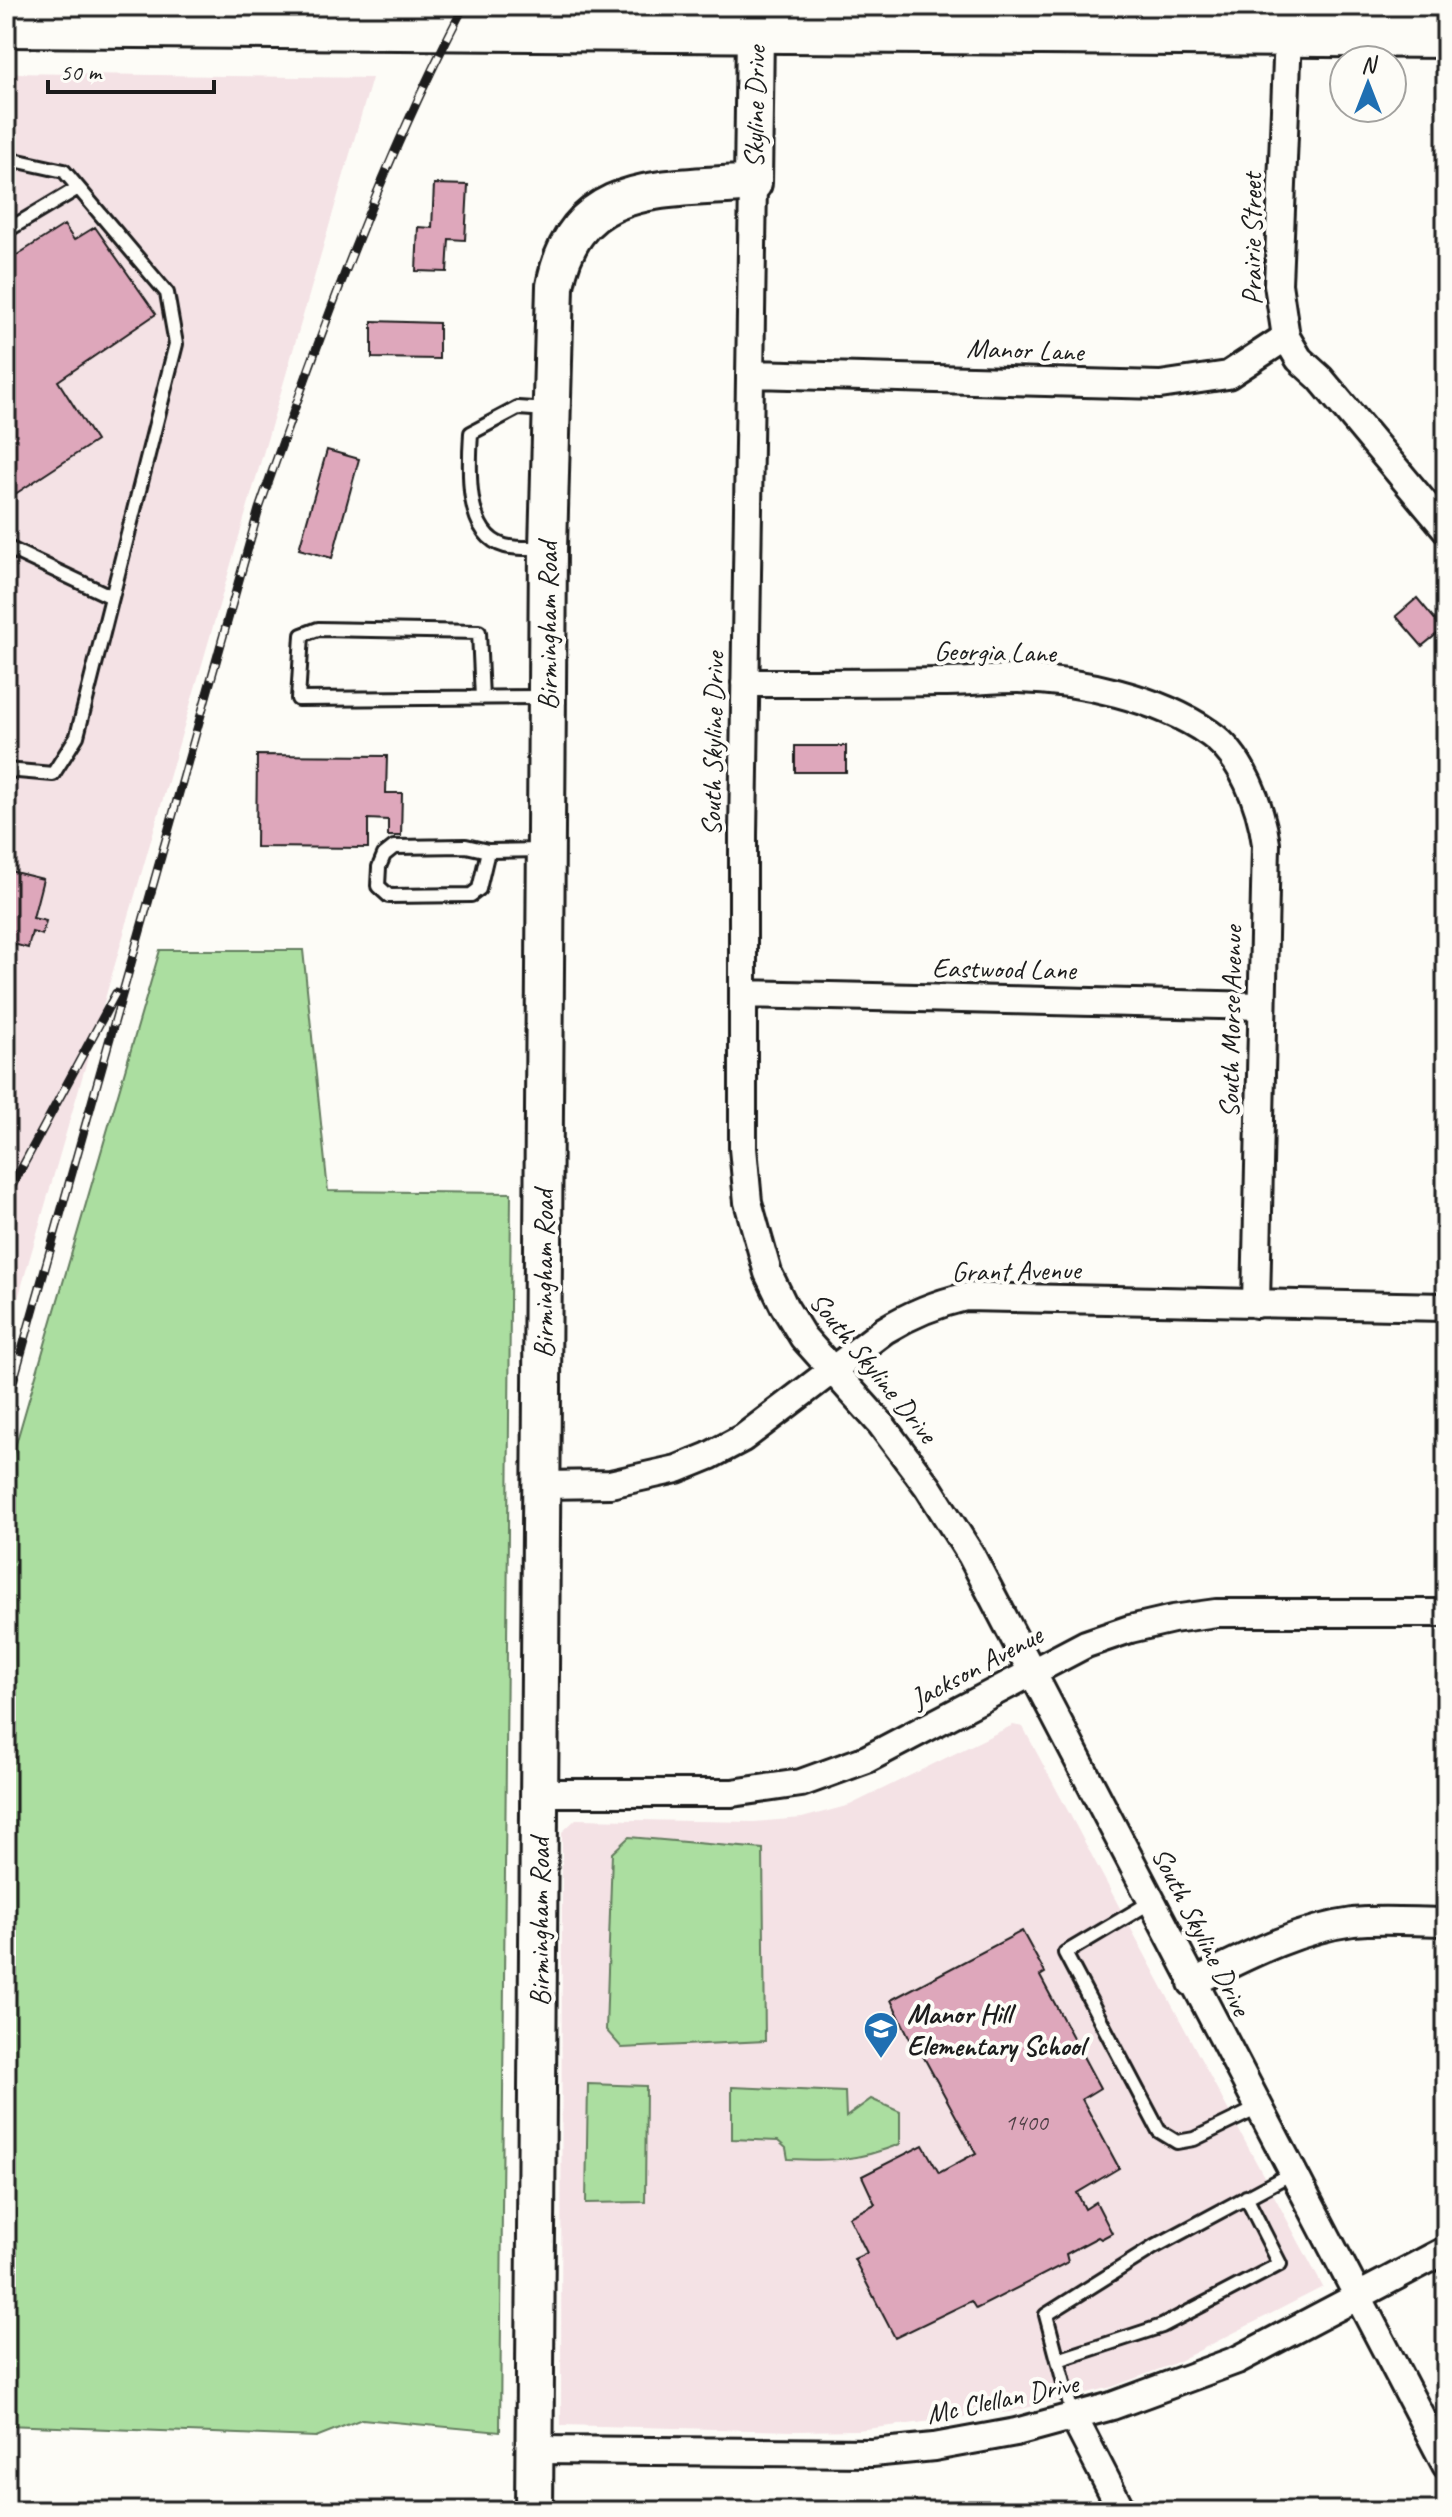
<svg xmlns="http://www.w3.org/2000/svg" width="1452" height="2517" font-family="Caveat,sans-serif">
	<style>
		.built { fill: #f4e2e5 }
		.green { fill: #abdea0; stroke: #647d5e; stroke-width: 2 }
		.building { fill: #dea7bb; stroke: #1c1c1c; stroke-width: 2 }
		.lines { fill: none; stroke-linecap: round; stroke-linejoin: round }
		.lane-casing { stroke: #1c1c1c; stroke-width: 18 }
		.street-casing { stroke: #1c1c1c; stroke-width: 32 }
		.secondary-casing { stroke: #1c1c1c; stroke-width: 42 }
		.highway-casing { stroke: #1c1c1c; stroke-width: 50 }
		.lane { stroke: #fdfcf7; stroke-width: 12 }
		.street { stroke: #fdfcf7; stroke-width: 26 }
		.secondary { stroke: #fdfcf7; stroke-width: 36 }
		.highway { stroke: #fdfcf7; stroke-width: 44 }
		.rail-casing { stroke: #1c1c1c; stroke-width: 9 }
		.rail { stroke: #fdfcf7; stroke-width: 6; stroke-dasharray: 18; stroke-linecap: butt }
		.labels { text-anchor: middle; stroke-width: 8; stroke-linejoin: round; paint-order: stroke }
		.number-label { font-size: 24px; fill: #4c3f44 }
		.street-label { font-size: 28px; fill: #1c1c1c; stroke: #fdfcf7 }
		.poi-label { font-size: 28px; font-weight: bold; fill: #1c1c1c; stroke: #fdfcf7; text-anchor: start }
	</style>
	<rect width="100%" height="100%" fill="#fdfcf7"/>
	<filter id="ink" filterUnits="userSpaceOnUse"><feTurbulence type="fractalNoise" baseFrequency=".0125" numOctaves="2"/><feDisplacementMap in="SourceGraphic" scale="16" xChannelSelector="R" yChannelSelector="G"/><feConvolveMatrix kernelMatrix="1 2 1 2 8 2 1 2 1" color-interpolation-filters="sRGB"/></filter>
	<g filter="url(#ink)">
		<path class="built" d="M 6,73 L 372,78 L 6,1340 Z
			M 1013,1725 L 1023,1727 L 1323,2287 L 1173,2364 L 1112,2387 L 1009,2412 L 857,2430 L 796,2431 L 561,2425 L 562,1832 L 576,1819 L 754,1822 L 802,1818 L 850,1805 Z"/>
		<path class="green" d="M 160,950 L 303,950 L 328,1191 L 511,1193 L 500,2432 L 362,2419 L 316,2437 L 6,2425 L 6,1478 Z
			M 629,1837 L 763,1849 L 765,2041 L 622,2048 L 606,2030 L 612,1853 Z
			M 588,2084 L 646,2086 L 645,2202 L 586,2203 Z
			M 732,2087 L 845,2092 L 846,2117 L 871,2099 L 900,2112 L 900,2144 C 857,2161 833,2161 788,2159 L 786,2148 L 778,2141 L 732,2139 Z"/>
		<path class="building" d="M 434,184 L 468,185 L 465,240 L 449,239 L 447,272 L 416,271 L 418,227 L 432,228 Z
			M 64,225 L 74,240 L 95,227 L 156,314 L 58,381 L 96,441 L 6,500 L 6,287 L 11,284 L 6,276 L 6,262 Z
			M 372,321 L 439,323 L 439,359 L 372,358 Z
			M 327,450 L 359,459 L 332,558 L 299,549 Z
			M 1417,598 L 1443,629 L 1422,646 L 1396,616 Z
			M 795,746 L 846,746 L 846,772 L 795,772 Z
			M 257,755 L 387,756 L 386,793 L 402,793 L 401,836 L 388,836 L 388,820 L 368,819 L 368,848 L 256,847 Z
			M 6,870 L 43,879 L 33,918 L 46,921 L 42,935 L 32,932 L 28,948 L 6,942 Z
			M 1022,1931 L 1045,1973 L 1040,1976 L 1100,2088 L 1082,2099 L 1119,2168 L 1077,2193 L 1085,2209 L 1096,2202 L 1112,2233 L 1101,2239 L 1098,2237 L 1066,2254 L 1068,2262 L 976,2309 L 971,2301 L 895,2338 L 854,2259 L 867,2253 L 849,2217 L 875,2204 L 862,2176 L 923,2145 L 939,2173 L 976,2153 L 916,2043 L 913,2045 L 891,2000 Z"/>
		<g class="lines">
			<defs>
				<path id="lane" d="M 6,165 L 14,160 L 64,171 L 167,293 L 176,344 L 77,736 L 53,774 L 6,770
					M 6,231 L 78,188
					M 6,547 L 112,597
					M 544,548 C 532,548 517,549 505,546 C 464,535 469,466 471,433 L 518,408 L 548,410
					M 482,698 L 479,632 L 318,629 L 302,635 L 298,699 L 544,697
					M 488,851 L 479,889 L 471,895 L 389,896 L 378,886 L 379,867 L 384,855 L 394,847 L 466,846 L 488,851 L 543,850
					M 1151,1902 L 1065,1953 L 1159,2131 L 1177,2142 L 1194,2139 L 1258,2108
					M 1058,2360 L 1162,2326 L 1280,2264 L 1246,2197
					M 1073,2417 L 1046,2315 L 1154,2247 L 1292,2173"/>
				<path id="street" d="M 1288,35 L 1278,284 L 1286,337 L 1299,359 L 1320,378 L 1446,529
					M 753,183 L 743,835 L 743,1148 L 748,1202 L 768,1273 L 784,1306 L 803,1337 L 880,1423 L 928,1487 L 971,1555 L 1446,2465
					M 750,374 L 1160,385 L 1228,375 L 1286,337
					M 745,683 C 810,683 874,683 939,682 C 966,682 992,679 1018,679 C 1079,680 1159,698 1209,733 C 1242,755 1261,806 1266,844 L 1256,1304
					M 743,994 L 1262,1006
					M 542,1485 L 610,1484 L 677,1469 L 709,1456 L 743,1438 L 885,1330 C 911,1314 935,1304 965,1297 L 1446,1307
					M 540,1793 L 732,1793 L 801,1783 L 867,1759 L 1086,1644 L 1130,1629 L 1173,1619 L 1216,1613 L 1446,1613
					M 1192,1983 C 1245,1957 1295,1930 1353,1922 C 1383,1919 1416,1922 1446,1922
					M 1074,2418 L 1122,2511
					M 536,2450 L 872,2453 L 934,2447 L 1016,2432 L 1112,2406 L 1237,2360 L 1446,2250"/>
				<path id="secondary" d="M 534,2511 L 548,548 L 555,286 C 575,178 665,191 753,183 L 755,31"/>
				<path id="highway" d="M 6,24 L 1446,35"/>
			</defs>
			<use href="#lane" class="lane-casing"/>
			<use href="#street" class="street-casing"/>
			<use href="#secondary" class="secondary-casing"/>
			<use href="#highway" class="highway-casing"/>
			<use href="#lane" class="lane"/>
			<use href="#street" class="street"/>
			<use href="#secondary" class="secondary"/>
			<use href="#highway" class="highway"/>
			<defs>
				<path id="rail" d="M 6,1197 L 116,993
					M 6,1407 L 259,509 C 319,338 380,166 464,6"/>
			</defs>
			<use href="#rail" class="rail-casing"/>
			<use href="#rail" class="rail"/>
		</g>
	</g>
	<defs>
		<symbol id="school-pin" viewBox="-11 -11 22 30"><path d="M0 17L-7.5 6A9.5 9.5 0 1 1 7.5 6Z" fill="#1f6fb2" stroke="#fdfcf7"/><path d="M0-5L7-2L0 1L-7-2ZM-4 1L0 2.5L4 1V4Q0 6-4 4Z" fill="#fff"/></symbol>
	</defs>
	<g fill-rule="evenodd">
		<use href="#school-pin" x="861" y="2009" width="40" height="54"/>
	</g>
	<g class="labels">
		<g class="number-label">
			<text x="1026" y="2130">1400</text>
		</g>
		<g class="street-label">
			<text transform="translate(754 107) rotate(-89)" y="10">Skyline Drive</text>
			<text transform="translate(1251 239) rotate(-90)" y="10">Prairie Street</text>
			<text transform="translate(1025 349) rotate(2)" y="10">Manor Lane</text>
			<text transform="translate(547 626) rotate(-90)" y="10">Birmingham Road</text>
			<text transform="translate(995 651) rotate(1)" y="10">Georgia Lane</text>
			<text transform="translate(712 744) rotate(-89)" y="10">South Skyline Drive</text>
			<text transform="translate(1004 968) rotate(1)" y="10">Eastwood Lane</text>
			<text transform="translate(1230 1022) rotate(-89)" y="10">South Morse Avenue</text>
			<text transform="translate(1016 1270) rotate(-1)" y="10">Grant Avenue</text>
			<text transform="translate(543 1274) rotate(-90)" y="10">Birmingham Road</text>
			<text transform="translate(874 1367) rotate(51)" y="10">South Skyline Drive</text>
			<text transform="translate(976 1666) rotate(-28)" y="10">Jackson Avenue</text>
			<text transform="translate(539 1922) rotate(-90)" y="10">Birmingham Road</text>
			<text transform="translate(1202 1931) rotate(63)" y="10">South Skyline Drive</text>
			<text transform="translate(1002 2398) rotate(-12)" y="10">Mc Clellan Drive</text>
		</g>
		<g class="poi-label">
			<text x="907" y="2023">Manor Hill<tspan x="907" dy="32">Elementary School</tspan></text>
		</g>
	</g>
	<rect width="1452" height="2517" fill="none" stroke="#fdfcf7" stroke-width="32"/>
	<rect x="16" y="16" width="1420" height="2485" fill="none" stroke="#1c1c1c" stroke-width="3" filter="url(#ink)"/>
	<g transform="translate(1368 84)"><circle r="38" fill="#fdfcf7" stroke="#a3a29f" stroke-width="2"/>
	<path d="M0-6L14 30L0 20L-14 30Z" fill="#1f6fb2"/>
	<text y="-12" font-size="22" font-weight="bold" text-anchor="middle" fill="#1c1c1c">N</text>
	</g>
	<path d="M48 80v12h166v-12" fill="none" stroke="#1c1c1c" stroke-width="4"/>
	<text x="60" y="80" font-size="24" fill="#1c1c1c" stroke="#fdfcf7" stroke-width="6" paint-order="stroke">50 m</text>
</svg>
